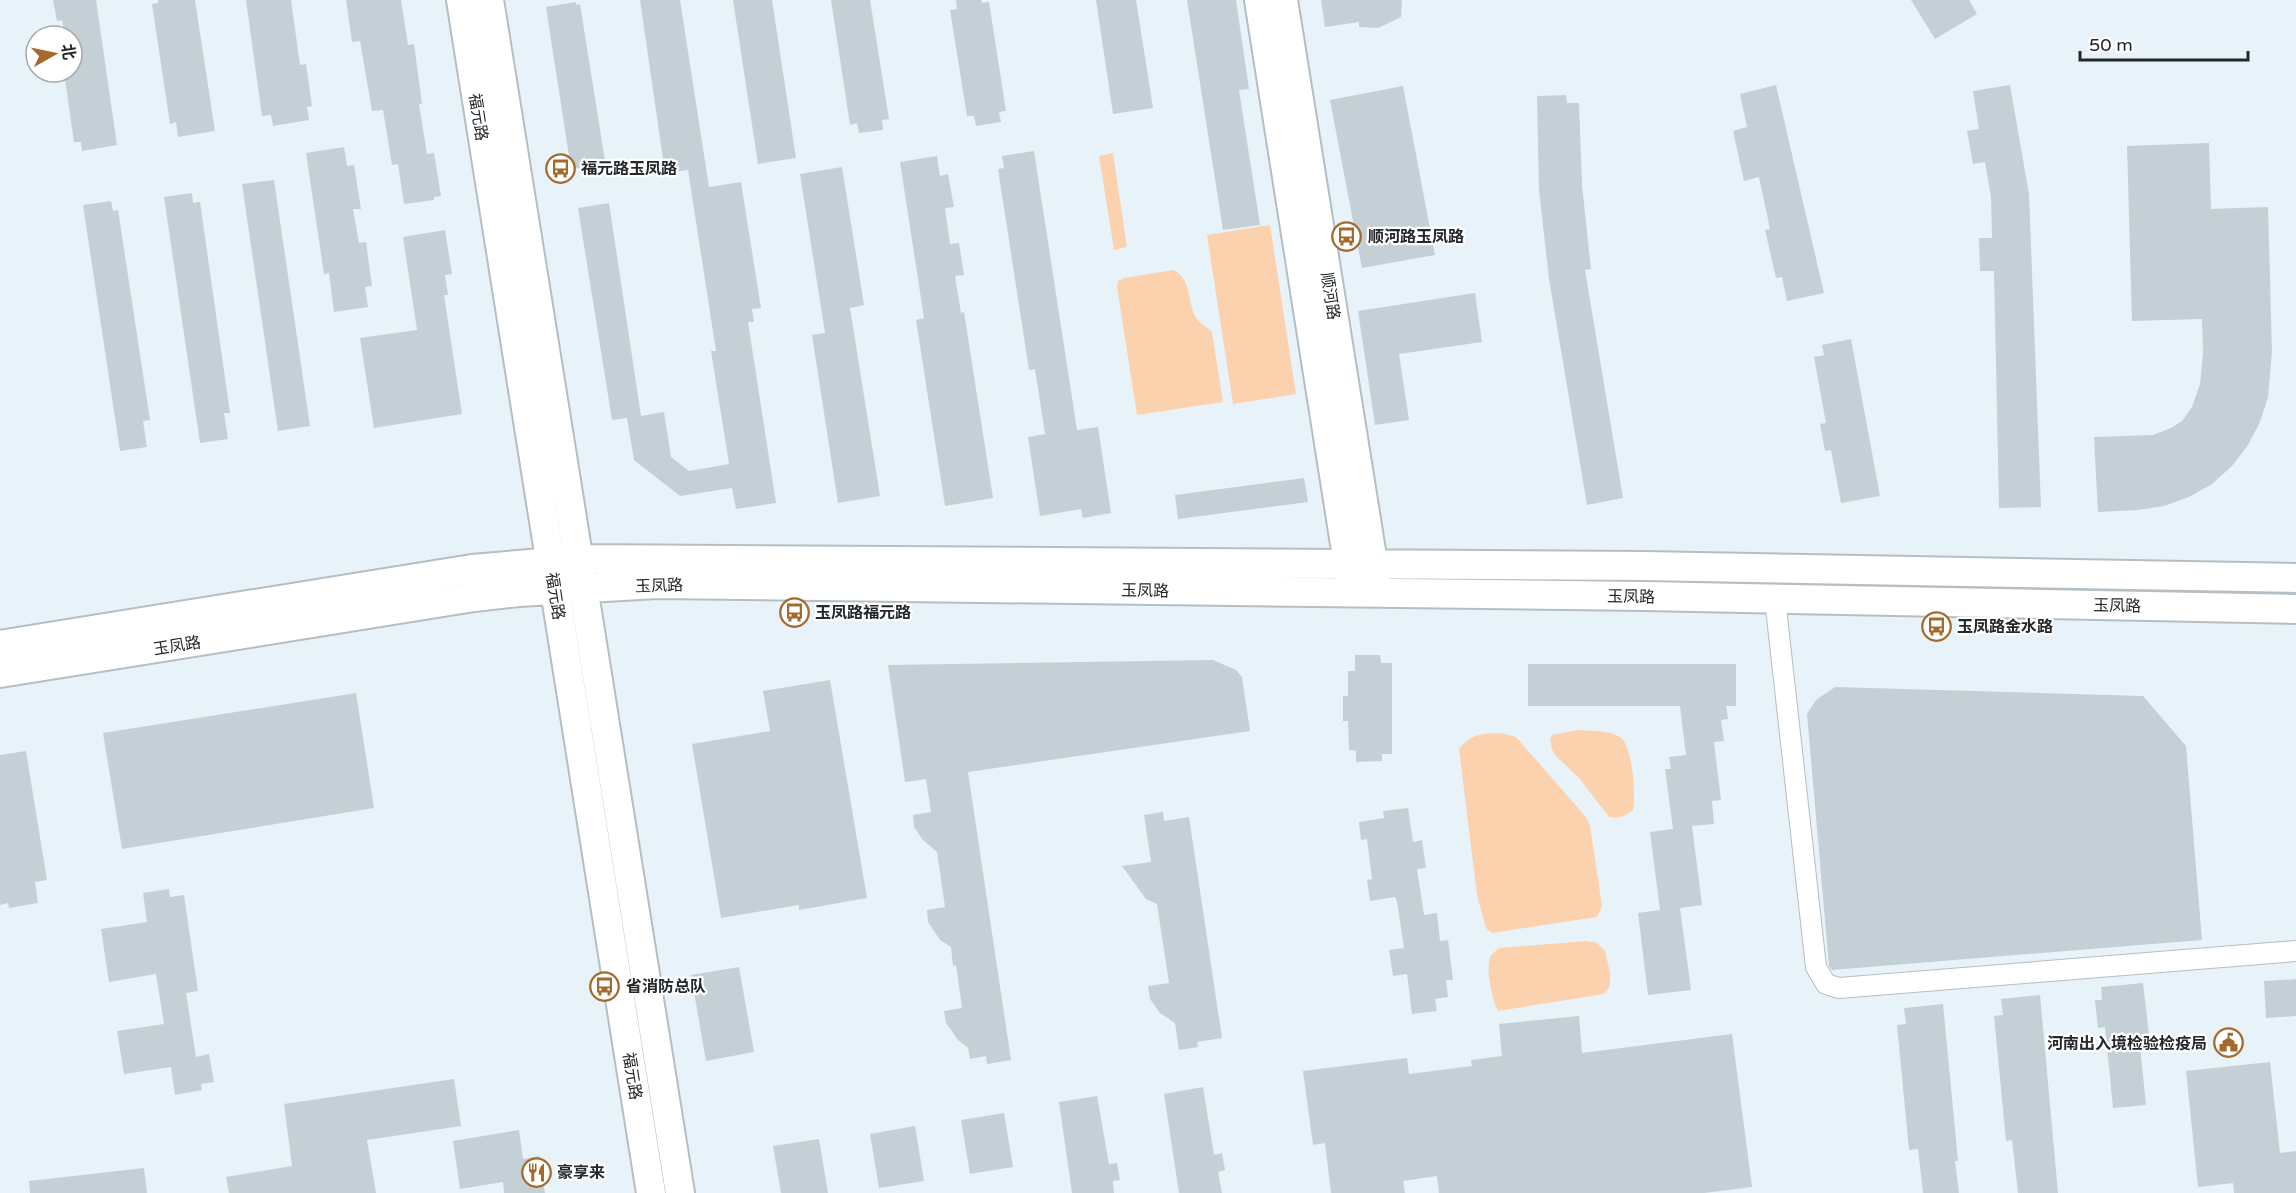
<svg xmlns="http://www.w3.org/2000/svg" width="2296" height="1193" font-family="'Varela Round','Noto Sans SC',sans-serif">
	<style>
		.green { fill: #fbd2ad }
		.building { fill: #c5cfd6 }
		.lines { fill: none; stroke-linecap: round; stroke-linejoin: round }
		.street-casing { stroke: #b4bec4; stroke-width: 22 }
		.secondary-casing { stroke: #b4bec4; stroke-width: 32 }
		.street { stroke: #fff; stroke-width: 20 }
		.secondary { stroke: #fff; stroke-width: 28 }
		.labels { text-anchor: middle; stroke-width: 4.5; stroke-linejoin: round; paint-order: stroke }
		.street-label { font-size: 16px; fill: #24282b; stroke: #fff }
		.poi-label { font-size: 16px; font-weight: bold; fill: #24282b; stroke: #fff; text-anchor: start }
	</style>
	<rect width="100%" height="100%" fill="#e8f3f9"/>
	<path class="green" d="M 1113,153 L 1127,247 L 1114,250 L 1099,156 Z
		M 1270,225 L 1296,394 L 1233,404 L 1207,235 Z
		M 1174,270 C 1192,281 1187,299 1195,316 C 1199,323 1206,327 1212,332 L 1223,402 L 1137,415 L 1117,287 L 1118,281 L 1124,278 Z
		M 1578,730 C 1591,731 1609,730 1620,737 C 1633,746 1636,796 1633,810 C 1626,816 1619,819 1609,817 L 1579,778 L 1555,755 L 1552,749 L 1550,739 L 1552,735 Z
		M 1501,733 L 1516,737 L 1586,817 L 1590,825 L 1602,906 L 1597,917 L 1492,933 L 1486,928 L 1477,895 L 1459,749 C 1471,734 1482,733 1501,733 Z
		M 1587,941 L 1597,943 L 1605,951 L 1610,972 L 1610,986 L 1604,994 L 1498,1011 C 1492,999 1484,965 1492,954 C 1493,953 1498,949 1499,948 Z"/>
	<path class="building" d="M 53,0 L 96,0 L 117,145 L 82,151 L 81,142 L 74,142 L 64,72 L 72,72 L 72,36 L 65,36 L 62,20 L 57,21 Z
		M 158,0 L 195,0 L 215,131 L 178,137 L 176,122 L 170,124 L 152,4 L 158,3 Z
		M 246,0 L 291,0 L 300,65 L 306,64 L 312,106 L 307,107 L 309,120 L 273,126 L 271,115 L 262,116 Z
		M 346,0 L 401,0 L 408,45 L 414,44 L 422,104 L 419,104 L 427,154 L 434,153 L 441,196 L 434,197 L 434,200 L 404,204 L 398,164 L 392,165 L 383,110 L 372,111 L 360,41 L 352,42 Z
		M 640,0 L 680,0 L 709,187 L 741,182 L 761,308 L 752,309 L 754,322 L 748,322 L 776,503 L 736,509 L 732,488 L 680,496 L 634,460 L 627,418 L 612,420 L 578,208 L 609,203 L 641,416 L 664,412 L 671,457 L 689,471 L 729,464 L 711,351 L 716,351 L 688,170 L 665,173 Z
		M 733,0 L 772,0 L 796,158 L 758,164 Z
		M 831,0 L 870,0 L 889,119 L 882,120 L 883,130 L 859,133 L 857,123 L 850,125 Z
		M 956,0 L 981,0 L 982,3 L 989,2 L 1006,111 L 999,112 L 1001,122 L 976,126 L 974,116 L 967,116 L 950,10 L 957,9 Z
		M 1096,0 L 1136,0 L 1153,108 L 1113,114 Z
		M 1187,0 L 1236,0 L 1249,89 L 1239,90 L 1260,225 L 1223,230 Z
		M 1321,0 L 1402,0 L 1401,17 L 1378,28 L 1359,27 L 1359,22 L 1325,27 Z
		M 1911,0 L 1969,0 L 1977,14 L 1935,39 Z
		M 576,2 L 576,5 L 580,4 L 605,161 L 601,162 L 601,164 L 571,169 L 546,7 Z
		M 1776,85 L 1824,293 L 1787,301 L 1782,277 L 1776,278 L 1765,230 L 1770,229 L 1759,177 L 1744,181 L 1733,131 L 1747,127 L 1740,94 Z
		M 2010,85 L 2029,194 L 2041,507 L 1999,508 L 1994,271 L 1980,271 L 1979,238 L 1992,238 L 1991,197 L 1985,162 L 1973,164 L 1967,131 L 1979,129 L 1973,91 Z
		M 1403,86 L 1435,255 L 1362,268 L 1330,100 Z
		M 1566,95 L 1567,103 L 1579,103 L 1582,185 L 1591,269 L 1585,270 L 1623,498 L 1587,505 L 1549,279 L 1539,190 L 1537,96 Z
		M 2209,143 L 2211,209 L 2268,207 L 2272,352 L 2268,397 L 2260,422 L 2248,445 L 2232,466 L 2212,484 L 2189,497 L 2164,506 L 2138,510 L 2098,512 L 2094,437 L 2153,435 L 2171,428 L 2182,421 L 2192,407 L 2200,384 L 2203,354 L 2202,319 L 2132,321 L 2127,146 Z
		M 344,147 L 347,166 L 354,165 L 361,209 L 353,209 L 359,243 L 366,242 L 372,286 L 365,287 L 368,307 L 334,312 L 329,273 L 324,274 L 306,153 Z
		M 1034,151 L 1077,430 L 1098,427 L 1111,513 L 1083,518 L 1081,509 L 1040,516 L 1028,437 L 1045,434 L 1035,369 L 1029,370 L 998,169 L 1004,168 L 1002,156 Z
		M 937,156 L 940,176 L 948,174 L 954,207 L 945,208 L 950,244 L 959,243 L 964,275 L 955,276 L 961,313 L 964,312 L 993,498 L 945,506 L 916,320 L 924,318 L 900,162 Z
		M 842,167 L 864,305 L 850,308 L 880,496 L 838,503 L 812,335 L 825,333 L 800,174 Z
		M 274,180 L 310,426 L 278,431 L 242,184 Z
		M 192,193 L 193,203 L 200,202 L 230,413 L 224,413 L 228,439 L 200,443 L 164,197 Z
		M 111,201 L 113,211 L 118,210 L 150,420 L 143,421 L 147,447 L 120,451 L 83,205 Z
		M 445,230 L 452,274 L 445,275 L 448,295 L 444,295 L 462,414 L 374,428 L 360,338 L 417,330 L 403,237 Z
		M 1475,293 L 1482,342 L 1399,354 L 1409,420 L 1375,425 L 1358,311 Z
		M 1851,339 L 1880,496 L 1841,503 L 1831,450 L 1825,451 L 1820,424 L 1826,423 L 1814,357 L 1824,355 L 1822,345 Z
		M 1304,478 L 1308,502 L 1178,519 L 1175,495 Z
		M 1355,655 L 1380,655 L 1381,663 L 1392,663 L 1392,754 L 1382,754 L 1382,761 L 1356,762 L 1356,751 L 1349,750 L 1348,721 L 1343,721 L 1343,696 L 1348,696 L 1348,671 L 1355,671 Z
		M 1213,660 L 1236,670 L 1242,677 L 1250,731 L 968,772 L 1011,1060 L 987,1064 L 986,1056 L 970,1059 L 968,1048 L 958,1040 L 946,1023 L 944,1011 L 962,1008 L 956,965 L 953,966 L 951,947 L 940,940 L 928,922 L 927,910 L 945,907 L 937,852 L 922,839 L 914,827 L 913,815 L 931,812 L 926,779 L 905,782 L 888,665 Z
		M 1528,664 L 1736,664 L 1736,706 L 1726,706 L 1728,719 L 1721,720 L 1724,741 L 1714,742 L 1721,800 L 1712,801 L 1714,824 L 1692,826 L 1702,905 L 1680,908 L 1691,990 L 1648,995 L 1638,913 L 1660,910 L 1650,832 L 1673,829 L 1665,769 L 1671,769 L 1669,757 L 1686,755 L 1680,706 L 1528,706 Z
		M 830,680 L 867,898 L 799,910 L 799,905 L 721,918 L 692,744 L 770,731 L 763,691 Z
		M 1835,687 L 2143,696 L 2186,746 L 2202,940 L 1832,970 L 1829,966 L 1807,714 L 1816,700 Z
		M 356,693 L 374,808 L 122,849 L 103,733 Z
		M 26,751 L 47,880 L 35,882 L 38,903 L 9,908 L 8,903 L 0,905 L 0,755 Z
		M 1408,808 L 1413,842 L 1422,840 L 1426,868 L 1417,869 L 1424,915 L 1437,913 L 1440,941 L 1448,940 L 1453,980 L 1446,980 L 1448,997 L 1435,999 L 1437,1011 L 1412,1014 L 1407,974 L 1393,976 L 1389,950 L 1404,948 L 1397,902 L 1395,897 L 1370,901 L 1367,880 L 1372,879 L 1367,839 L 1361,840 L 1359,822 L 1384,818 L 1383,811 Z
		M 1163,812 L 1164,821 L 1189,817 L 1222,1038 L 1197,1042 L 1198,1047 L 1179,1050 L 1175,1023 L 1160,1013 L 1150,999 L 1148,986 L 1169,983 L 1157,904 L 1146,899 L 1122,866 L 1151,862 L 1144,815 Z
		M 169,889 L 170,897 L 184,895 L 198,991 L 186,993 L 196,1057 L 209,1054 L 214,1082 L 201,1084 L 202,1090 L 175,1095 L 171,1067 L 124,1074 L 117,1031 L 164,1024 L 156,974 L 109,982 L 101,929 L 147,922 L 143,893 Z
		M 739,967 L 754,1052 L 706,1061 L 691,975 Z
		M 2296,979 L 2296,1016 L 2266,1018 L 2264,981 Z
		M 2143,983 L 2149,1035 L 2139,1036 L 2146,1105 L 2113,1108 L 2105,1027 L 2098,1028 L 2095,1000 L 2102,1000 L 2101,987 Z
		M 2040,995 L 2058,1193 L 2018,1193 L 2012,1140 L 2006,1141 L 1994,1016 L 2003,1015 L 2001,999 Z
		M 1943,1004 L 1958,1161 L 1955,1161 L 1959,1193 L 1923,1193 L 1918,1149 L 1909,1150 L 1897,1025 L 1906,1024 L 1904,1008 Z
		M 1579,1016 L 1582,1053 L 1732,1034 L 1752,1187 L 1704,1193 L 1439,1193 L 1437,1176 L 1403,1181 L 1405,1193 L 1331,1193 L 1325,1143 L 1313,1145 L 1303,1071 L 1407,1058 L 1409,1074 L 1472,1066 L 1471,1060 L 1502,1056 L 1499,1024 Z
		M 2270,1062 L 2280,1153 L 2296,1151 L 2296,1193 L 2234,1193 L 2233,1183 L 2198,1187 L 2186,1071 Z
		M 454,1079 L 461,1126 L 367,1140 L 376,1193 L 229,1193 L 226,1177 L 292,1166 L 284,1104 Z
		M 1203,1087 L 1214,1155 L 1222,1153 L 1225,1170 L 1218,1172 L 1222,1193 L 1179,1193 L 1164,1094 Z
		M 1097,1096 L 1109,1164 L 1117,1163 L 1120,1180 L 1113,1181 L 1114,1193 L 1072,1193 L 1059,1102 Z
		M 1004,1113 L 1013,1167 L 970,1174 L 961,1120 Z
		M 915,1126 L 924,1181 L 879,1188 L 870,1134 Z
		M 519,1130 L 523,1159 L 539,1156 L 545,1193 L 504,1193 L 503,1182 L 460,1189 L 453,1141 Z
		M 819,1139 L 828,1193 L 781,1193 L 773,1146 Z
		M 144,1168 L 147,1193 L 30,1193 L 29,1181 Z"/>
	<g class="lines">
		<defs>
			<path id="street" d="M 1775,599 L 1816,967 L 1826,984 L 1839,988 L 2296,951"/>
			<path id="secondary" d="M 461,0 L 651,1193
				M 489,0 L 680,1193
				M 1259,0 L 1351,582
				M 1283,0 L 1376,582
				M 0,645 L 472,569 L 587,559 L 1644,566 L 2296,578
				M 0,673 L 474,597 L 519,592 L 657,584 L 1644,596 L 2296,609"/>
		</defs>
		<use href="#street" class="street-casing"/>
		<use href="#secondary" class="secondary-casing"/>
		<use href="#street" class="street"/>
		<use href="#secondary" class="secondary"/>
	</g>
	<defs>
		<symbol id="bus-ring" viewBox="-11 -11 22 22"><circle r="9.5" fill="#fff" stroke="#a5692b" stroke-width="1.5"/><path d="M-5-6H5V4H4V6H2V4H-2V6H-4V4H-5ZM-3.5-4V0h7V-4ZM-3.5 1.2v1.5H-2V1.2ZM2 1.2v1.5H3.5V1.2Z" fill="#a5692b"/></symbol>
		<symbol id="civic-ring" viewBox="-11 -11 22 22"><circle r="9.5" fill="#fff" stroke="#a5692b" stroke-width="1.5"/><path d="M-.6-6.5H3V-4.5H.6V-3L4-1V1h2V6H-6V1h2V-1L-.6-3ZM-1.2 2.5V6h2.4V2.5Z" fill="#a5692b"/></symbol>
		<symbol id="restaurant-ring" viewBox="-11 -11 22 22"><circle r="9.5" fill="#fff" stroke="#a5692b" stroke-width="1.5"/><path d="M-5-6h1v4h1v-4h1v4h1v-4h1v5L-1.5 .5V6h-2V.5L-5-1ZM5-6V6H3V1.5H1.5Q1.5-4 5-6Z" fill="#a5692b"/></symbol>
	</defs>
	<g fill-rule="evenodd">
		<use href="#bus-ring" x="544" y="152" width="33" height="33"/>
		<use href="#bus-ring" x="1330" y="220" width="33" height="33"/>
		<use href="#bus-ring" x="778" y="596" width="33" height="33"/>
		<use href="#bus-ring" x="1920" y="610" width="33" height="33"/>
		<use href="#bus-ring" x="588" y="970" width="33" height="33"/>
		<use href="#civic-ring" x="2212" y="1026" width="33" height="33"/>
		<use href="#restaurant-ring" x="520" y="1156" width="33" height="33"/>
	</g>
	<g class="labels">
		<g class="street-label">
			<text transform="translate(479 117) rotate(81)" y="6">福元路</text>
			<text transform="translate(1331 296) rotate(81)" y="6">顺河路</text>
			<text transform="translate(659 585) rotate(-2)" y="6">玉凤路</text>
			<text transform="translate(1145 590) rotate(1)" y="6">玉凤路</text>
			<text transform="translate(556 596) rotate(81)" y="6">福元路</text>
			<text transform="translate(1631 596) rotate(1)" y="6">玉凤路</text>
			<text transform="translate(2117 605) rotate(1)" y="6">玉凤路</text>
			<text transform="translate(177 645) rotate(-9)" y="6">玉凤路</text>
			<text transform="translate(633 1076) rotate(81)" y="6">福元路</text>
		</g>
		<g class="poi-label">
			<text x="581" y="174">福元路玉凤路</text>
			<text x="1368" y="242">顺河路玉凤路</text>
			<text x="815" y="618">玉凤路福元路</text>
			<text x="1957" y="632">玉凤路金水路</text>
			<text x="626" y="992">省消防总队</text>
			<text x="2207" y="1049" text-anchor="end">河南出入境检验检疫局</text>
			<text x="557" y="1178">豪享来</text>
		</g>
	</g>
	<g transform="translate(54 54) rotate(81)"><circle r="28" fill="#ffffff" stroke="#a7a9aa" stroke-width="1.5"/>
	<path d="M0-4.5L10 22L0 15L-10 22Z" fill="#a5692b"/>
	<text y="-9" font-size="16" font-weight="bold" text-anchor="middle" fill="#24282b">北</text>
	</g>
	<path d="M2080 51v9h168v-9" fill="none" stroke="#24282b" stroke-width="3"/>
	<text x="2089" y="51" font-size="18" fill="#24282b" stroke="#ffffff" stroke-width="4.5" paint-order="stroke">50 m</text>
</svg>
